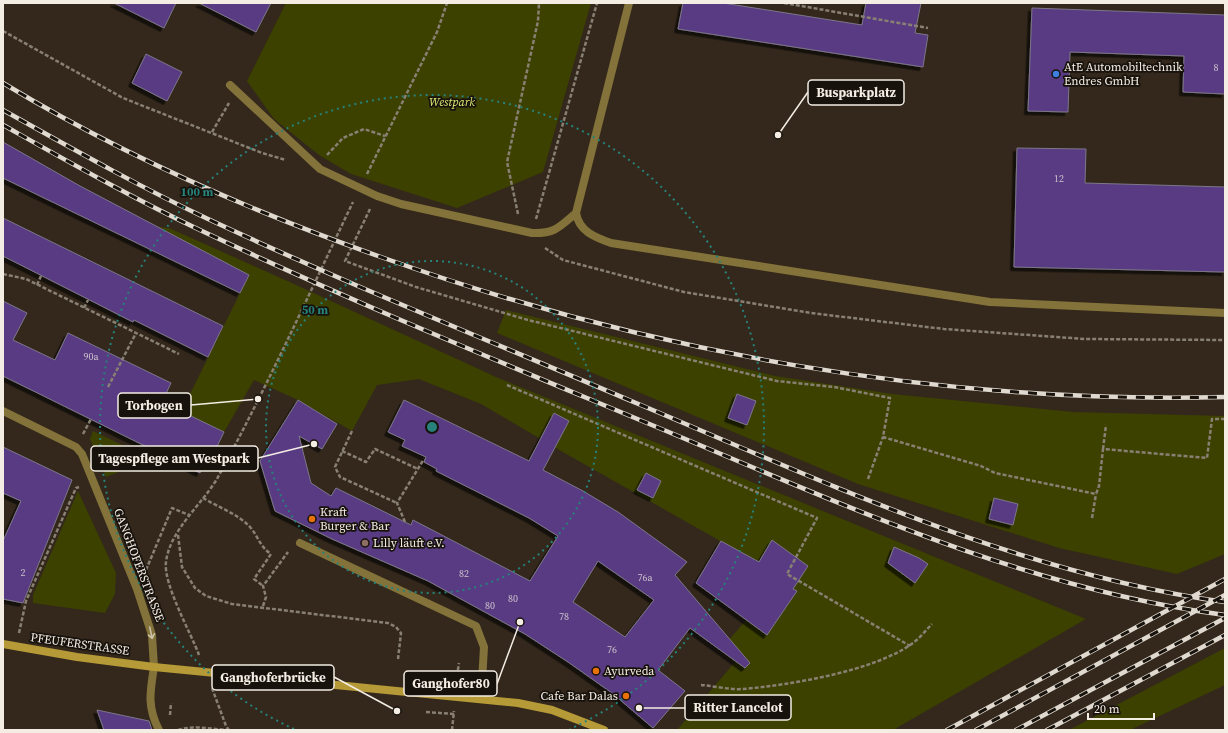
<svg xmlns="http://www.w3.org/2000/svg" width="1228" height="733" font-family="'Source Serif 4',serif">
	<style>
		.green { fill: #3c4100 }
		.building { fill: #583a82; stroke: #7d778a; fill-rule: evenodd; filter: url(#shadow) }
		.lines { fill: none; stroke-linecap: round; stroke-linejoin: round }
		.path { stroke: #898074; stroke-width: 2.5; stroke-dasharray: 4 2; stroke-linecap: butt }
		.lane { stroke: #837239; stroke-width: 8 }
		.street { stroke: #837239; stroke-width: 8 }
		.secondary { stroke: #b59a37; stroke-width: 8 }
		.rail-casing { stroke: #e0d9cf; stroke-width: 4.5 }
		.rail { stroke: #17120c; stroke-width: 3; stroke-dasharray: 9; stroke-linecap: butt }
		.oneway { stroke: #ccc2a8 }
		.ring { fill: none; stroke: #26827a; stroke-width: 2; stroke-dasharray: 2 4 }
		.shop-dot { fill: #3f7fe0; stroke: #17120c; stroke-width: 1.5 }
		.food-dot { fill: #e8710a; stroke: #17120c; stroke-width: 1.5 }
		.education-dot { fill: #8d6e63; stroke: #17120c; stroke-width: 1.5 }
		.labels { text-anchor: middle; stroke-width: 3.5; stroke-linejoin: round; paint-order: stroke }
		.number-label { font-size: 10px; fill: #cdc0cc }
		.poi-label { font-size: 12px; fill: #f4ede4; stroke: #17120c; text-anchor: start }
		.park-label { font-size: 12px; font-style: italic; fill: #dfed73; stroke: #17120c }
		.street-label { font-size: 12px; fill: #f4ede4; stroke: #17120c }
		.centre { fill: #26827a; stroke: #17120c; stroke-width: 2 }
		.ring-label { font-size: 12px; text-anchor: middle; font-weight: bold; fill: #26827a; stroke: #17120c; stroke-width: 3.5; stroke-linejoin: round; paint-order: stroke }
		.leader { fill: none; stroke: #f4ede4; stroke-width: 1.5 }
		.callout-dot { fill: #f4ede4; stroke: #17120c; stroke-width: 1.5 }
		.callout { fill: #17120c; stroke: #f4ede4; stroke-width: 1.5 }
		.callout-label { font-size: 13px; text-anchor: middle; font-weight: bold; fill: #f4ede4 }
	</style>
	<defs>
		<filter id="shadow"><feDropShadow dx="-3.5" dy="3.5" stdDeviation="0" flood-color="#0009"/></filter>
	</defs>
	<rect width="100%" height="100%" fill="#33281b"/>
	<path class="green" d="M 286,3 L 591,3 L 543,172 L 457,208 L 351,174 L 319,155 L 274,119 L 247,81 Z
		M 158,227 L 169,228 L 294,284 L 496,377 L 1086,619 L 893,730 L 677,730 L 735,662 L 720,650 L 784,577 L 561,451 L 481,404 L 419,379 L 377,385 L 352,431 L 298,400 L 254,380 L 224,432 L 188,415 L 188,398 L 249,275 Z
		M 506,310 L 775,376 L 892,394 L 1073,412 L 1225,416 L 1225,554 L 1177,574 L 1059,548 L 858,484 L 497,333 Z
		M 93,431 L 137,452 L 126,469 L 106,477 L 90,439 Z
		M 78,491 L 116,573 L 115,594 L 105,613 L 33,603 L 33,595 Z
		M 1225,648 L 1225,685 L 1130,730 L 1069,730 Z"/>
	<path class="building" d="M 114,3 L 176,3 L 164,28 Z
		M 199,3 L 271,3 L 256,32 Z
		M 683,3 L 723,3 L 862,25 L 866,3 L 921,3 L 915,33 L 928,35 L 923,67 L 678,29 Z
		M 1032,8 L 1225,15 L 1225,94 L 1183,92 L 1184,56 L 1070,52 L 1068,112 L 1028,111 Z
		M 146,54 L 182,72 L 167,101 L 132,83 Z
		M 3,142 L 80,186 L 249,275 L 240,293 L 3,178 Z
		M 1017,148 L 1086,149 L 1085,183 L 1225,187 L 1225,272 L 1014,267 Z
		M 3,218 L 223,326 L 208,357 L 134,320 L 133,322 L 3,256 Z
		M 3,301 L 27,313 L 13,340 L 55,360 L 68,333 L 171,383 L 162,402 L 224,432 L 209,463 L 205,461 L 200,473 L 3,376 Z
		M 737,394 L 756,401 L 747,425 L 728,418 Z
		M 298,400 L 337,424 L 322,449 L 299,436 L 311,483 L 331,496 L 336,488 L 411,525 L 413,520 L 530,581 L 558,536 L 529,518 L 436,471 L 437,469 L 424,462 L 426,457 L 402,446 L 405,440 L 388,432 L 404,400 L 529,461 L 554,413 L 569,421 L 543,470 L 583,491 L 618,512 L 687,562 L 675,575 L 750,663 L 745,668 L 690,628 L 658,670 L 685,691 L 653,728 L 612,693 L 568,662 L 525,634 L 428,581 L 332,539 L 275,511 L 260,461 ZM 598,561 L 654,600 L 625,637 L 573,602 Z
		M 3,447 L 72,480 L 23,603 L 3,599 L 3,541 L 21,501 L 3,493 Z
		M 646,473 L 661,481 L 653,498 L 637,490 Z
		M 994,498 L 1018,504 L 1013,525 L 989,519 Z
		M 772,540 L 808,566 L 793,589 L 797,591 L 767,635 L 696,583 L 721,541 L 759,562 Z
		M 894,547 L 919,558 L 928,564 L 915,583 L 888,563 Z
		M 97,710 L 149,721 L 152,730 L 104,730 Z"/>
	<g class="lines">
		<path class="path" d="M 784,3 L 928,28
			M 3,31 L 123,98 L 262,153 L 286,160
			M 212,132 L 229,103
			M 327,155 L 343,138 L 364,129 L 385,136
			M 367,174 L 437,32 L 447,3
			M 370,209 L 345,261 L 416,287 L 528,320 L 777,381 L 834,387 L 890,398 L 883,437 L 981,466 L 995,473 L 1096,494 L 1099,486 L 1103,449 L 1207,458 L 1212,419 L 1225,419
			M 518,214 L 507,162 L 538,21 L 539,3
			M 536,219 L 597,3
			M 545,248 L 563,260 L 684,292 L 811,313 L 944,329 L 1085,339 L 1225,340
			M 3,274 L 26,279 L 179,354
			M 37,285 L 41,276
			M 84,308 L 88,300
			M 507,385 L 817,518 L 787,574 L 910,646
			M 108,387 L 136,333
			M 352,431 L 335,467 L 340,477 L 397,503
			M 83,434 L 91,419
			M 1103,449 L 1106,425
			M 342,451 L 366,462 L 375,449 L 418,469
			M 868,479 L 883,437
			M 203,498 C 218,507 238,514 250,527 C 258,536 260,547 271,554 L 254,579 L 263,586
			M 1092,518 L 1096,494
			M 405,522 L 397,503 L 424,459
			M 178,535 L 182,567 L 195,588 L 206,596 L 232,604 L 388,623 L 396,627 L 401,633 L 398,659
			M 146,570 L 172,508 L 189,515
			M 263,606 L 266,597 L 263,586 L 288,552
			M 19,633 L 26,601 L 76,488 L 79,487
			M 199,655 C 191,633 163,584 166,562 C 170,529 203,504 218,477 C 267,387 309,294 353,202
			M 456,682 L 459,663
			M 701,685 C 714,686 730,690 743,689 C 790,685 875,671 913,643 C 920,638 926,630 932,624
			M 212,688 L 226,726 L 229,730
			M 426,712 L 454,714
			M 170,715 L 171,703
			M 178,730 C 194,725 211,729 228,730
			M 452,730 L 454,711"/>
		<path class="lane" d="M 629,3 L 576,213 C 579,231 594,237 611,243 L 990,302 L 1225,313
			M 230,85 L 320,169 L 377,196 L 401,204 L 532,233 C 555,234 559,227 576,213
			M 154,667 C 150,692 147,707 159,730"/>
		<path class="street" d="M 3,411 L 76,447 L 82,454 L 137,589 L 152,635 L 154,667
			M 300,543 L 476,626 L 484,647 L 481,699"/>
		<path class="secondary" d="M 3,644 L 77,657 L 154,667 L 518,703 L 552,710 L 604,730"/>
		<defs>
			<path id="rail" d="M 3,83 C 122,155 250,211 381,257 C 651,353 939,404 1225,397
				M 3,110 C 71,148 138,186 208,219 C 349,285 493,342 636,403 C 827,483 1017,573 1225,602
				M 3,125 C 69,162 134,199 202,231 C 348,300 498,361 647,423 C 835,501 1021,588 1225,615
				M 947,730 L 1225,579
				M 976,730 L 1225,595
				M 1016,730 L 1225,618
				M 1047,730 L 1225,635"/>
		</defs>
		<use href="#rail" class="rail-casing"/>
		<use href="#rail" class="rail"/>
	</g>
	<defs><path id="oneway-shaft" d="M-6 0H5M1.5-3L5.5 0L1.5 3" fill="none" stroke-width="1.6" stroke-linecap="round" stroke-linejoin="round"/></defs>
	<use class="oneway" href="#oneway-shaft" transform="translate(151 633) rotate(78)"/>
	<g class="ring">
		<circle cx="432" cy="427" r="166"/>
		<path d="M294 729A332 332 0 1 1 570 729"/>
	</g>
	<circle class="shop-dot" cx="1056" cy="74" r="4"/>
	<g class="food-dot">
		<circle cx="312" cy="519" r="4"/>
		<circle cx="596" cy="671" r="4"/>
		<circle cx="626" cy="696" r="4"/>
	</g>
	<circle class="education-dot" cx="365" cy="543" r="4"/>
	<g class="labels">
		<g class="number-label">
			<text x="1216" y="71">8</text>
			<text x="1059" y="182">12</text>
			<text x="91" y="360">90a</text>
			<text x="23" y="576">2</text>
			<text x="464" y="577">82</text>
			<text x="645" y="581">76a</text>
			<text x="513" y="602">80</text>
			<text x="490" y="609">80</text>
			<text x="564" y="620">78</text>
			<text x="612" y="653">76</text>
		</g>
		<g class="poi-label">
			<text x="1064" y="71">AtE Automobiltechnik<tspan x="1064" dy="14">Endres GmbH</tspan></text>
			<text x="320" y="516">Kraft<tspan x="320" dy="14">Burger &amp; Bar</tspan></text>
			<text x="373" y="547">Lilly läuft e.V.</text>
			<text x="604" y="675">Ayurveda</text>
			<text x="618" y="700" text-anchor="end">Cafe Bar Dalas</text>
		</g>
		<g class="park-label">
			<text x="452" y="106">Westpark</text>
		</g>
		<g class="street-label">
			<text transform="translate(139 565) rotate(69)" y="4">GANGHOFERSTRASSE</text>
			<text transform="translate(80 644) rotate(8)" y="4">PFEUFERSTRASSE</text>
		</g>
	</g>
	<circle cx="432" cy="427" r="6" class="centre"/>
	<g class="ring-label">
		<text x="197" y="196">100 m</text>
		<text x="315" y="314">50 m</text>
	</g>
	<path class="leader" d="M778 135L808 92M258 399L191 405M314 444L258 458M397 711L334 677M520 622L497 684M639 708L685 708"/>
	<g class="callout-dot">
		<circle cx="778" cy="135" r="4"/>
		<circle cx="258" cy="399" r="4"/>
		<circle cx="314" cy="444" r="4"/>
		<circle cx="397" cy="711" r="4"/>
		<circle cx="520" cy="622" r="4"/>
		<circle cx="639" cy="708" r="4"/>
	</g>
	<g class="callout">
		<rect x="808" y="80" width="96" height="25" rx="4"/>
		<rect x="118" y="393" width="73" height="25" rx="4"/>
		<rect x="91" y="446" width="167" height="25" rx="4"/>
		<rect x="212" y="665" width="122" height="25" rx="4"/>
		<rect x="404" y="671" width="93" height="25" rx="4"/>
		<rect x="685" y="695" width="106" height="25" rx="4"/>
	</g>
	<g class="callout-label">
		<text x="856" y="97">Busparkplatz</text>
		<text x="154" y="410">Torbogen</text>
		<text x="174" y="463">Tagespflege am Westpark</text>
		<text x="273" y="682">Ganghoferbrücke</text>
		<text x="451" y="688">Ganghofer80</text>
		<text x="738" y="712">Ritter Lancelot</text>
	</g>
	<rect width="1228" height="733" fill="none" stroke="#f4ede4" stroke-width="8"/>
	<path d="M1088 713v6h66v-6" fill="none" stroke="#f4ede4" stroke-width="2"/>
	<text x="1094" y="713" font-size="12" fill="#f4ede4" stroke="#17120c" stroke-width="3" paint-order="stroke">20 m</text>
</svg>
